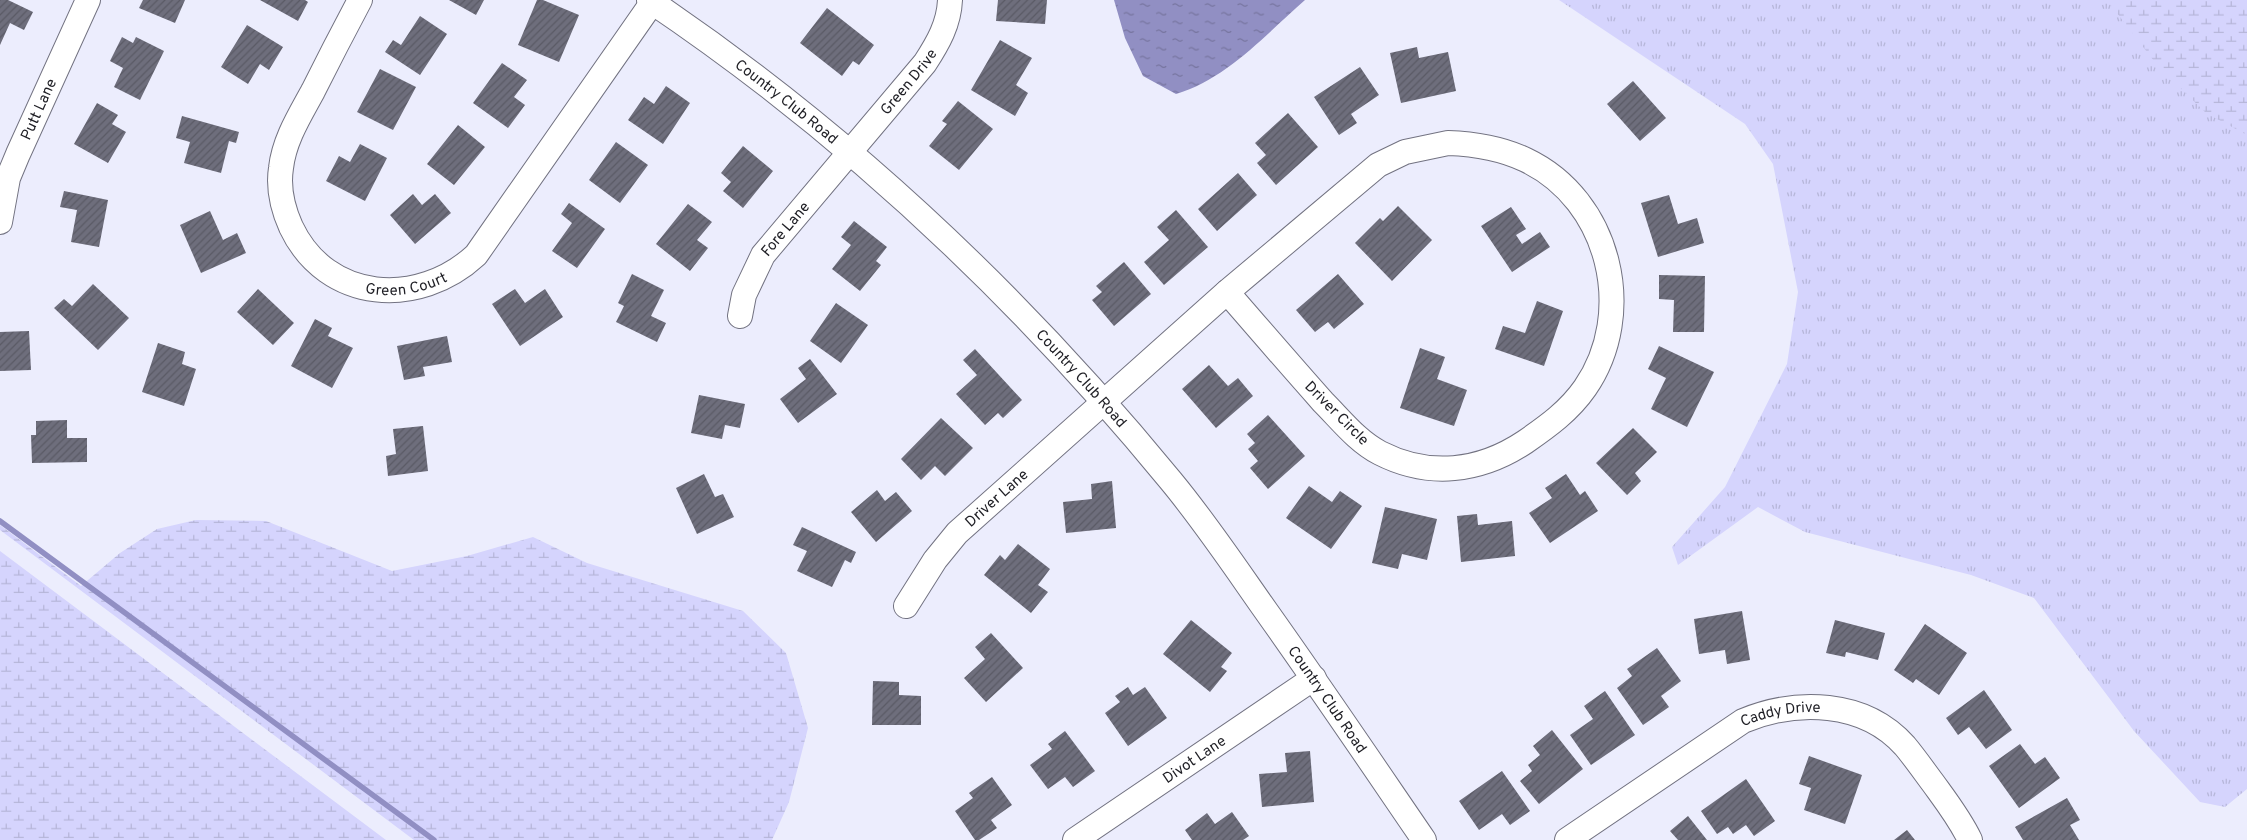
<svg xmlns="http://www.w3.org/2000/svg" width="2247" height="840" font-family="Overpass,sans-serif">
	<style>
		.grass { fill: url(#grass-tufts) }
		.wetland { fill: url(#wetland-marsh) }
		.water { fill: url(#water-ripples) }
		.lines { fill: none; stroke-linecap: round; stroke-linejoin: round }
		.stream { stroke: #918fc3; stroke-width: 5.5 }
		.building { fill: url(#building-hatch) }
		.minor-casing { stroke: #727281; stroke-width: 26 }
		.minor { stroke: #fff; stroke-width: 24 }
		.labels { text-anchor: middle; stroke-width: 4.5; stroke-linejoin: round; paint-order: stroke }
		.street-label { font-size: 15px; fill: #1e1e24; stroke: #fff }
	</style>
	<defs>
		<pattern id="grass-tufts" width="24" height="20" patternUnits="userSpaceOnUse" patternTransform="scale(1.25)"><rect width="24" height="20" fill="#d5d4fd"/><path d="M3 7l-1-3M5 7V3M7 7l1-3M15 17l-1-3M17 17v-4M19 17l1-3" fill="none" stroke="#b6b6d9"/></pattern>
		<pattern id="wetland-marsh" width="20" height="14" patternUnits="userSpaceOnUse" patternTransform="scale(1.25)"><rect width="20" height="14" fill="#d5d4fd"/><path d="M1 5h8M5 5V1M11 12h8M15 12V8" fill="none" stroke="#b6b6d9"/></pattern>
		<pattern id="water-ripples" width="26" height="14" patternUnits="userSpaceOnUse" patternTransform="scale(1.25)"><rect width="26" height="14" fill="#918fc3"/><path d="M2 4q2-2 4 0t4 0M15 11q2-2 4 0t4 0" fill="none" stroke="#76749e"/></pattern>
		<pattern id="building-hatch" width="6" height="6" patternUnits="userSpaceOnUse" patternTransform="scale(1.25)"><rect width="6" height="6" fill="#6e6e7c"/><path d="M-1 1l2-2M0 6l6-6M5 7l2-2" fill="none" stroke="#5a5a65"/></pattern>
	</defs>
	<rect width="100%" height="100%" fill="#ecedfd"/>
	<path class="grass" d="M 1559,0 L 2247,0 L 2247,789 L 2225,807 L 2200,802 L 2134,731 L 2034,598 L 1971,575 L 1805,532 L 1758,507 L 1678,565 L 1672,547 L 1725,487 L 1787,364 L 1798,292 L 1773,164 L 1745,124 Z"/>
	<path class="wetland" d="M 2107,0 L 2247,0 L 2247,135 L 2206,113 L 2157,65 Z
		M 196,520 L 266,521 L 392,571 L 467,556 L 533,537 L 587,563 L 743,611 L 786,653 L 808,728 L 789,802 L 772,840 L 414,840 L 0,530 L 0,525 L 81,586 L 120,553 L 157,529 Z
		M 0,551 L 386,840 L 0,840 Z"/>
	<path class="water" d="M 1114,0 L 1305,0 C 1266,34 1227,79 1176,94 L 1143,76 L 1125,38 Z"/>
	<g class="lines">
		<path class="stream" d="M 0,521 L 434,840"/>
	</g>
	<path class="building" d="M 0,0 L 8,0 L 33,12 L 24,30 L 10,23 L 0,45 Z
		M 143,0 L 185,0 L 175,23 L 139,8 Z
		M 260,0 L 305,0 L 308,2 L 298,21 Z
		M 449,0 L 484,0 L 476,15 Z
		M 537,0 L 543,0 L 579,15 L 559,62 L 518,45 Z
		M 998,0 L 1047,0 L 1045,24 L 996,21 Z
		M 827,8 L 874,45 L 859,65 L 853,61 L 842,76 L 800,43 Z
		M 420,16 L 447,34 L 420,75 L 385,52 L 393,40 L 401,45 Z
		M 247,25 L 283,47 L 269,70 L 260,64 L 248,84 L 221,67 Z
		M 122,37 L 133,43 L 136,37 L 164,51 L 140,100 L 114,87 L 123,68 L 110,61 Z
		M 1000,40 L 1032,58 L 1016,85 L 1028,93 L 1015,116 L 971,90 Z
		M 1417,47 L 1419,58 L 1448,52 L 1456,91 L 1401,103 L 1390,53 Z
		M 502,63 L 527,80 L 514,97 L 525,105 L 508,128 L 473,103 Z
		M 1360,67 L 1379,95 L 1351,114 L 1357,123 L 1339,135 L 1314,97 Z
		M 380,69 L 416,87 L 393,130 L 357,112 Z
		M 1633,81 L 1666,118 L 1640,141 L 1607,104 Z
		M 666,86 L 690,103 L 663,144 L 628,120 L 644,97 L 654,104 Z
		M 958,101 L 993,129 L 959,170 L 929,146 L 947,124 L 942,121 Z
		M 97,103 L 118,115 L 112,124 L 126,132 L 108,163 L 74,144 Z
		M 1288,113 L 1318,147 L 1276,185 L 1257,163 L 1266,155 L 1255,143 Z
		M 182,116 L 239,132 L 236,143 L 229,141 L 221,173 L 184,163 L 190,142 L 176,138 Z
		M 458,125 L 485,147 L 454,185 L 427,164 Z
		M 616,142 L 648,165 L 620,203 L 589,180 Z
		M 360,144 L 387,158 L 365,201 L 326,181 L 339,156 L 350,162 Z
		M 743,146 L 773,171 L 743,208 L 723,191 L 731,182 L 721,173 Z
		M 1238,173 L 1257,195 L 1217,231 L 1198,209 Z
		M 64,191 L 108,200 L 99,247 L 71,242 L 77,210 L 60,207 Z
		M 413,194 L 422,205 L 435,194 L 451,213 L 415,244 L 390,215 Z
		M 1669,195 L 1678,224 L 1697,218 L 1704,243 L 1658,257 L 1641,203 Z
		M 569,203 L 605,229 L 577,268 L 552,251 L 572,223 L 561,214 Z
		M 688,204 L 712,222 L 697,240 L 708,248 L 690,271 L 656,244 Z
		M 1398,206 L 1432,240 L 1392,281 L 1355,243 L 1380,218 L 1383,221 Z
		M 1511,207 L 1526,229 L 1516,235 L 1522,244 L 1540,232 L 1550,247 L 1512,272 L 1481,226 Z
		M 1176,210 L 1208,247 L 1164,285 L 1144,262 L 1169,240 L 1157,227 Z
		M 210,211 L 223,240 L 237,233 L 246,253 L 201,273 L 180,225 Z
		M 854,221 L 887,247 L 876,261 L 881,265 L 860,291 L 832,269 L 851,245 L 841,237 Z
		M 1124,262 L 1151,294 L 1114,326 L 1092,300 L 1102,292 L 1096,286 Z
		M 632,274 L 664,290 L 651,316 L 666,323 L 657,342 L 616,322 L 624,306 L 618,303 Z
		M 1338,274 L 1364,304 L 1334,329 L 1328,322 L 1315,332 L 1296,310 Z
		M 1659,275 L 1705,276 L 1704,332 L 1673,332 L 1674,300 L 1659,299 Z
		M 93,284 L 129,318 L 98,350 L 54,308 L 64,299 L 72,306 Z
		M 258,289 L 294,323 L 273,345 L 237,312 Z
		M 515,289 L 525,303 L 545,289 L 563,317 L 520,346 L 492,304 Z
		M 1537,301 L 1563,311 L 1544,366 L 1495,349 L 1503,326 L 1525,333 Z
		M 836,303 L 868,325 L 841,363 L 810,341 Z
		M 315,319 L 332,328 L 328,336 L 353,348 L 332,388 L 291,366 Z
		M 29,331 L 31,370 L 0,371 L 0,332 Z
		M 447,336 L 452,362 L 423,367 L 425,376 L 404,380 L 397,346 Z
		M 158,343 L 185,352 L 182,364 L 196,369 L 184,406 L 142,392 Z
		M 1659,346 L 1714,372 L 1687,427 L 1651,409 L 1666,378 L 1648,369 Z
		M 1420,348 L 1445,357 L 1437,379 L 1467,390 L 1454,426 L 1400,408 Z
		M 975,349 L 1022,400 L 1003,418 L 998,413 L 985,425 L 956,394 L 977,375 L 963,360 Z
		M 810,359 L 837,394 L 798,423 L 780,399 L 806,379 L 798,368 Z
		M 1209,365 L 1228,386 L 1238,378 L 1253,396 L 1216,428 L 1182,389 Z
		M 699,395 L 745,404 L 740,428 L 725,425 L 722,439 L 691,433 Z
		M 1268,415 L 1305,456 L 1268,489 L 1250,468 L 1258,461 L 1248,449 L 1255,443 L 1247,434 Z
		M 941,418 L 973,448 L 945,476 L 935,466 L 921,480 L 901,459 Z
		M 67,420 L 67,438 L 87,438 L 87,462 L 32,463 L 31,435 L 36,435 L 36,421 Z
		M 423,426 L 428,471 L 388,476 L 386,456 L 396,454 L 393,429 Z
		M 1633,428 L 1657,452 L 1635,473 L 1641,481 L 1627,495 L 1596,463 Z
		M 704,474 L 715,497 L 723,494 L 734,517 L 697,534 L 676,488 Z
		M 1566,474 L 1580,495 L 1585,491 L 1598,511 L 1550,543 L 1529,513 L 1552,498 L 1545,488 Z
		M 1112,481 L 1116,528 L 1066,533 L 1063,502 L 1092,499 L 1091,484 Z
		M 1309,486 L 1332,502 L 1340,491 L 1362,506 L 1331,549 L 1286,518 Z
		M 877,490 L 885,501 L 896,492 L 912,511 L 876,542 L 851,512 Z
		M 1385,507 L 1437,519 L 1427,560 L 1402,554 L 1398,569 L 1372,563 Z
		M 1477,514 L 1478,525 L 1512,521 L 1515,556 L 1461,562 L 1457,516 Z
		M 802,527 L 856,552 L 851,563 L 845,560 L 832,587 L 797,571 L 807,551 L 793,545 Z
		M 1018,544 L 1050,569 L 1038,585 L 1048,592 L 1031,613 L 984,575 L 1000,555 L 1005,560 Z
		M 1742,611 L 1750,660 L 1727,664 L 1725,650 L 1699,654 L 1694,619 Z
		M 1191,620 L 1232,653 L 1221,667 L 1227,671 L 1210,692 L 1163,654 Z
		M 1835,620 L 1885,633 L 1878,660 L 1846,652 L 1845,657 L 1826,653 Z
		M 1925,624 L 1967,653 L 1939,695 L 1916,679 L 1913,683 L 1894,670 Z
		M 991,633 L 1023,668 L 986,702 L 964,678 L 985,659 L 975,647 Z
		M 1657,648 L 1681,681 L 1661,696 L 1669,707 L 1643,725 L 1617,688 L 1632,676 L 1627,669 Z
		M 873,681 L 899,682 L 899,695 L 921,696 L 921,725 L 872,725 Z
		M 1128,687 L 1133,695 L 1145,687 L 1167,718 L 1128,746 L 1105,713 L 1120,702 L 1115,696 Z
		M 1984,690 L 2012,730 L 1986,749 L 1969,727 L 1958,735 L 1946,718 Z
		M 1605,691 L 1635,735 L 1591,765 L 1570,735 L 1593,719 L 1584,706 Z
		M 1552,730 L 1583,769 L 1539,804 L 1520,781 L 1532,771 L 1528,765 L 1540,755 L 1533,746 Z
		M 1065,731 L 1095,771 L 1073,787 L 1065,777 L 1048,789 L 1030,765 L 1052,749 L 1048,744 Z
		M 2020,744 L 2035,764 L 2045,757 L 2060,778 L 2019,808 L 1989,766 Z
		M 1310,751 L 1314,802 L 1262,807 L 1259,774 L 1287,772 L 1285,753 Z
		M 1809,756 L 1862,775 L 1845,824 L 1804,810 L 1811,788 L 1799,784 Z
		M 1502,771 L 1530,811 L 1510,825 L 1502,814 L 1479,830 L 1459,801 Z
		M 992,777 L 1012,805 L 991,820 L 997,828 L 979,840 L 975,840 L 955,811 L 973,798 L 969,793 Z
		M 1746,779 L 1775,821 L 1754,836 L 1746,825 L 1733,834 L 1728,827 L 1717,834 L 1701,811 Z
		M 2067,798 L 2080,820 L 2070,825 L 2079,840 L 2023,840 L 2015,827 Z
		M 1232,812 L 1249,836 L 1243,840 L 1192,840 L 1185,830 L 1207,813 L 1215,824 Z
		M 1688,816 L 1707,840 L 1678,840 L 1670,831 Z
		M 1907,830 L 1915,840 L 1894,840 Z"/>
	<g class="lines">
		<defs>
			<g id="minor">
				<path id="s1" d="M 360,0 C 344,30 328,61 313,91 C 300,115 284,140 281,168 C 278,187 283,209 291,227 C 327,303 419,308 476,255 L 654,0"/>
				<path id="s2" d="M 649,0 C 845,132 1021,298 1171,481 C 1205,522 1235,567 1266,611 C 1320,687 1372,764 1424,840"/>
				<path d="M 1448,143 C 1476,144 1501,148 1526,160 C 1610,200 1637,313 1585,388 C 1569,411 1548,426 1525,442 C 1480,472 1429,478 1380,453 C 1357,441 1341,420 1323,402 C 1291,366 1259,329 1227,292 L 1378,165 L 1405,152 Z"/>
				<path id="s3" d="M 0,222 L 8,178 L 18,154 L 88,0"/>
				<path id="s4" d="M 740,316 L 744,295 L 763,255 L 925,63 C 938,43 949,24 950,0"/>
				<path id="s5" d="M 906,606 L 935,560 L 957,533 L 1227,292"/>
				<path id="s6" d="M 1075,840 L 1314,678"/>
				<path id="s7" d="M 1567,840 L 1743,721 C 1796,699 1864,700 1905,746 C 1915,758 1924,771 1933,783 C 1946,801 1960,819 1970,840"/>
			</g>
		</defs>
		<use href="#minor" class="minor-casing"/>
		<use href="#minor" class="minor"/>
	</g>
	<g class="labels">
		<g class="street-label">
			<text dy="5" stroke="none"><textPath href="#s4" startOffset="292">Green Drive</textPath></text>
			<text dy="5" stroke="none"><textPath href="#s2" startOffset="171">Country Club Road</textPath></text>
			<text dy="5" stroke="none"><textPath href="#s3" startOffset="120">Putt Lane</textPath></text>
			<text dy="5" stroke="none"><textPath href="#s4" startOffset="100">Fore Lane</textPath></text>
			<text dy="5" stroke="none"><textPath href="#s1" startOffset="388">Green Court</textPath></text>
			<text dy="5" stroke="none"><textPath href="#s2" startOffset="576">Country Club Road</textPath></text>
			<text transform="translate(1337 413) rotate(45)" y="5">Driver Circle</text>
			<text dy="5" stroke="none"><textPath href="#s5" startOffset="142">Driver Lane</textPath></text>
			<text dy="5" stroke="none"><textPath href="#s2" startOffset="981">Country Club Road</textPath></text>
			<text dy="5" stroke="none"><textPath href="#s7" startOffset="251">Caddy Drive</textPath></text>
			<text dy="5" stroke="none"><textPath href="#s6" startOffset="144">Divot Lane</textPath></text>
		</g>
	</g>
</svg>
